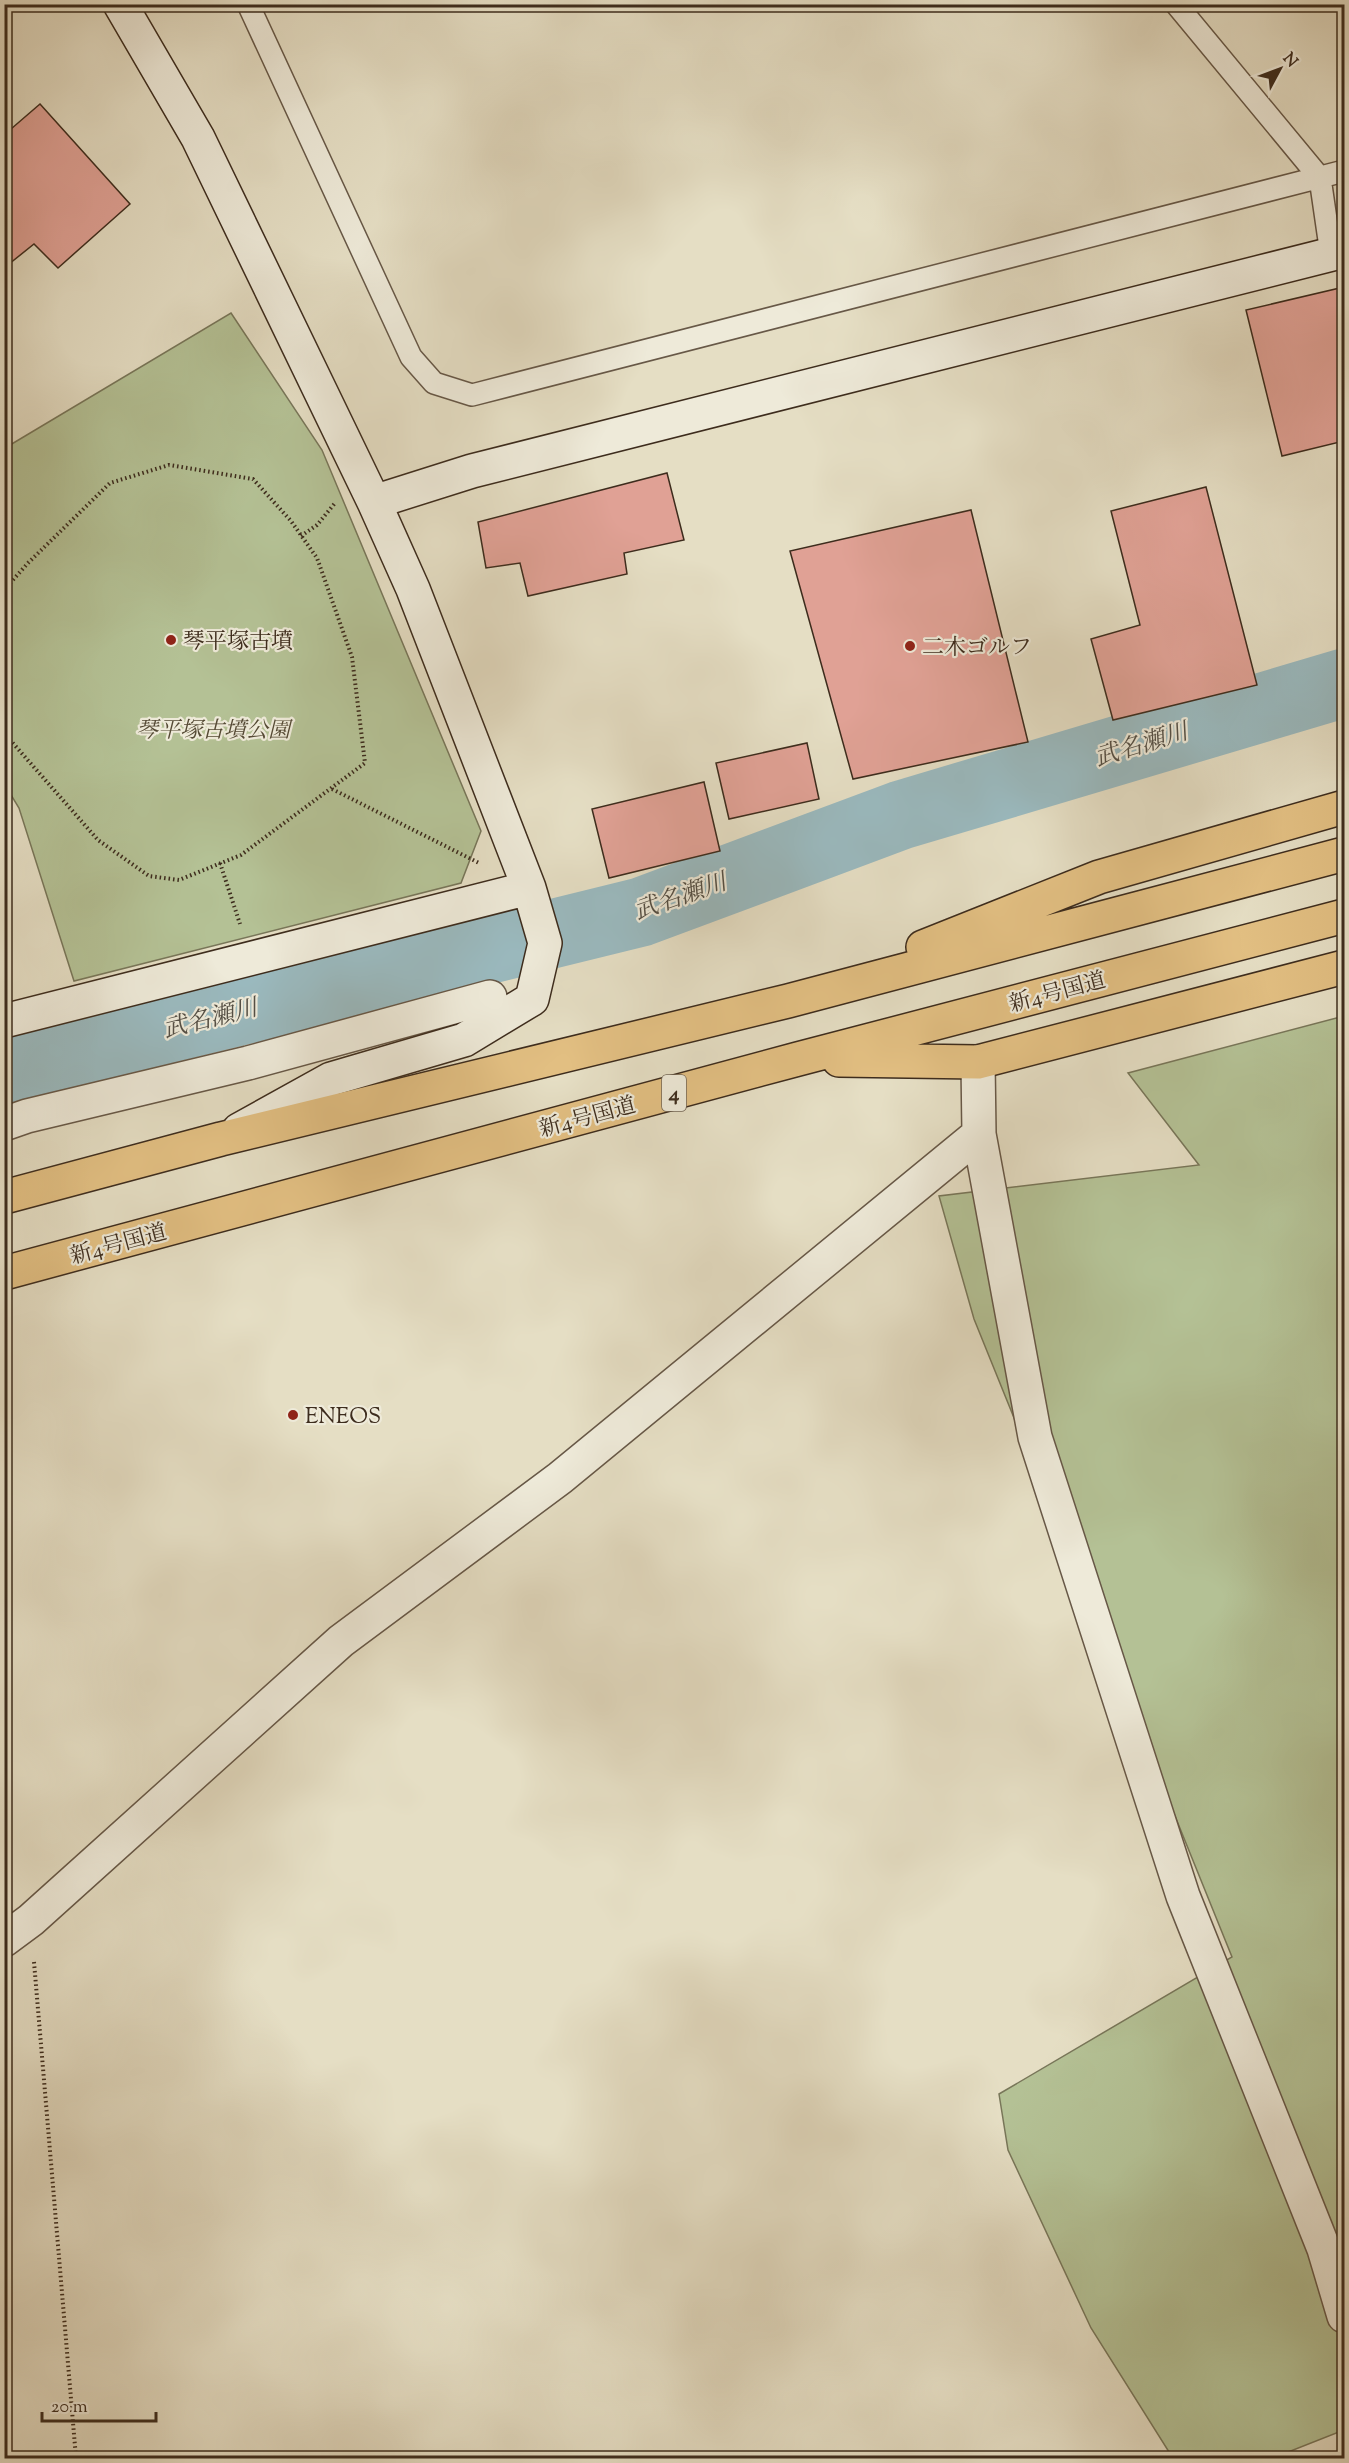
<svg xmlns="http://www.w3.org/2000/svg" width="1349" height="2463" font-family="'Sorts Mill Goudy','Noto Serif JP',serif">
	<style>
		.green { fill: #b4c195; stroke: #787659; stroke-width: 1.5 }
		.lines { fill: none; stroke-linecap: round; stroke-linejoin: round }
		.river { stroke: #9ab9be; stroke-width: 69 }
		.building { fill: #e0a195; stroke: #3d2c1d; stroke-width: 1.5 }
		.lane-casing { stroke: #675847; stroke-width: 24 }
		.street-casing { stroke: #675847; stroke-width: 36 }
		.secondary-casing { stroke: #3d2c1d; stroke-width: 36 }
		.highway-casing { stroke: #3d2c1d; stroke-width: 36 }
		.path { stroke: #3d2c1d; stroke-width: 4; stroke-dasharray: 1.5 3; stroke-linecap: butt }
		.lane { stroke: #eeead9; stroke-width: 21 }
		.street { stroke: #eeead9; stroke-width: 33 }
		.secondary { stroke: #eeead9; stroke-width: 33 }
		.highway { stroke: #e2bf82; stroke-width: 33 }
		.poi-dot { fill: #8f2418; stroke: #eeead9; stroke-width: 2 }
		.labels { text-anchor: middle; stroke-width: 4.5; stroke-linejoin: round; paint-order: stroke }
		.shield { fill: #eeead9; stroke: #726555; stroke-width: 1.5 }
		.shield-label { font-size: 21px; font-weight: bold; fill: #3d2c1d }
		.poi-label { font-size: 22px; fill: #3d2c1d; stroke: #eeead9; text-anchor: start }
		.park-label { font-size: 22px; font-style: italic; fill: #554a35; stroke: #eeead9 }
		.street-label { font-size: 22px; fill: #3d2c1d; stroke: #eeead9 }
		.water-label { font-size: 24px; font-style: italic; fill: #544f45; stroke: #eeead9 }
	</style>
	<rect width="100%" height="100%" fill="#e5dec4"/>
	<filter id="stains"><feTurbulence type="fractalNoise" baseFrequency=".00333" numOctaves="4"/><feColorMatrix values="0 0 0 0 .2 0 0 0 0 .09 0 0 0 0 .02 0 0 0 .5 -.17"/></filter>
	<radialGradient id="worn" r=".72"><stop offset=".6" stop-color="#630" stop-opacity="0"/><stop offset="1" stop-color="#630" stop-opacity=".3"/></radialGradient>
	<path class="green" d="M 231,313 L 322,450 L 481,831 L 461,883 L 74,981 L 19,808 L 5,785 L 5,448 Z
		M 1344,1016 L 1344,2430 L 1273,2458 L 1176,2458 L 1169,2452 L 1091,2328 L 1008,2150 L 999,2094 L 1232,1957 L 974,1319 L 939,1196 L 1199,1165 L 1128,1073 Z"/>
	<g class="lines">
		<path class="river" d="M 4,1069 L 641,912 L 901,815 L 1344,683"/>
	</g>
	<path class="building" d="M 40,104 L 130,204 L 58,268 L 34,244 L 4,268 L 4,135 Z
		M 1344,287 L 1344,441 L 1282,456 L 1246,310 Z
		M 667,473 L 684,540 L 624,553 L 627,574 L 528,596 L 520,563 L 486,568 L 478,522 Z
		M 1206,487 L 1257,685 L 1113,720 L 1091,639 L 1140,625 L 1111,511 Z
		M 971,510 L 1028,742 L 853,779 L 790,551 Z
		M 807,743 L 819,799 L 729,819 L 716,763 Z
		M 704,782 L 720,851 L 609,878 L 592,809 Z"/>
	<g class="lines">
		<defs>
			<path id="lane" d="M 248,4 L 411,357 L 434,383 L 472,395 L 1344,171
				M 1176,4 L 1320,178 L 1331,254"/>
			<path id="street" d="M 978,1062 L 979,1134 L 1035,1437 L 1183,1896 L 1324,2249 L 1344,2316
				M 4,1124 L 27,1116 L 248,1063 L 490,997
				M 4,1940 L 31,1920 L 341,1641 L 560,1478 L 979,1134"/>
			<path id="secondary" d="M 120,4 L 198,138 L 374,502 L 472,471 L 1344,251
				M 4,1021 L 529,888
				M 239,1130 L 331,1079 L 464,1040 L 532,999 L 545,943 L 529,888 L 413,589 L 374,502"/>
			<path id="highway" d="M 923,947 L 1099,877 L 1344,807
				M 839,1060 L 978,1062 L 1344,967
				M 4,1197 L 221,1139 L 788,1001 L 1344,854
				M 4,1273 L 798,1059 L 1344,916"/>
		</defs>
		<use href="#lane" class="lane-casing"/>
		<use href="#street" class="street-casing"/>
		<use href="#secondary" class="secondary-casing"/>
		<use href="#highway" class="highway-casing"/>
		<path class="path" d="M 301,536 L 317,525 L 335,503
			M 4,590 L 28,563 L 110,483 L 169,465 L 253,479 L 291,521 L 317,558 L 352,657 L 365,763 L 241,855 L 179,880 L 149,876 L 98,840 L 4,733
			M 332,789 L 479,863
			M 220,863 L 240,924
			M 34,1962 L 76,2458"/>
		<use href="#lane" class="lane"/>
		<use href="#street" class="street"/>
		<use href="#secondary" class="secondary"/>
		<use href="#highway" class="highway"/>
	</g>
	<g class="poi-dot">
		<circle cx="171" cy="640" r="6"/>
		<circle cx="910" cy="646" r="6"/>
		<circle cx="293" cy="1415" r="6"/>
	</g>
	<g class="labels">
		<rect class="shield" x="662" y="1075" width="24" height="36" rx="4.5"/>
		<g class="shield-label">
			<text x="674" y="1100">4</text>
		</g>
		<g class="poi-label">
			<text x="183" y="648">琴平塚古墳</text>
			<text x="922" y="654">二木ゴルフ</text>
			<text x="305" y="1423">ENEOS</text>
		</g>
		<g class="park-label">
			<text x="213" y="737">琴平塚古墳公園</text>
		</g>
		<g class="street-label">
			<text transform="translate(1057 991) rotate(-15)" y="8">新4号国道</text>
			<text transform="translate(587 1116) rotate(-15)" y="8">新4号国道</text>
			<text transform="translate(118 1243) rotate(-15)" y="8">新4号国道</text>
		</g>
		<g class="water-label">
			<text transform="translate(1141 744) rotate(-17)" y="8">武名瀬川</text>
			<text transform="translate(680 896) rotate(-19)" y="8">武名瀬川</text>
			<text transform="translate(210 1018) rotate(-14)" y="8">武名瀬川</text>
		</g>
	</g>
	<rect width="1349" height="2463" fill="none" stroke="#e5dec4" stroke-width="24"/>
	<rect x="6" y="6" width="1337" height="2451" fill="none" stroke="#3d2c1d" stroke-width="3"/>
	<rect x="12" y="12" width="1325" height="2439" fill="none" stroke="#3d2c1d" stroke-width="1.5"/>
	<g transform="translate(1280 69) rotate(49)" stroke="#eeead9" stroke-width="4.5" paint-order="stroke">
	<path d="M0-4.5L10 22L0 15L-10 22Z" fill="#3d2c1d"/>
	<text y="-9" font-size="16" font-weight="bold" text-anchor="middle" fill="#3d2c1d">N</text>
	</g>
	<path d="M42 2412v9h114v-9" fill="none" stroke="#3d2c1d" stroke-width="3"/>
	<text x="51" y="2412" font-size="18" fill="#3d2c1d" stroke="#eeead9" stroke-width="4.5" paint-order="stroke">20 m</text>
	<rect width="100%" height="100%" filter="url(#stains)"/>
	<rect width="100%" height="100%" fill="url(#worn)"/>
</svg>
